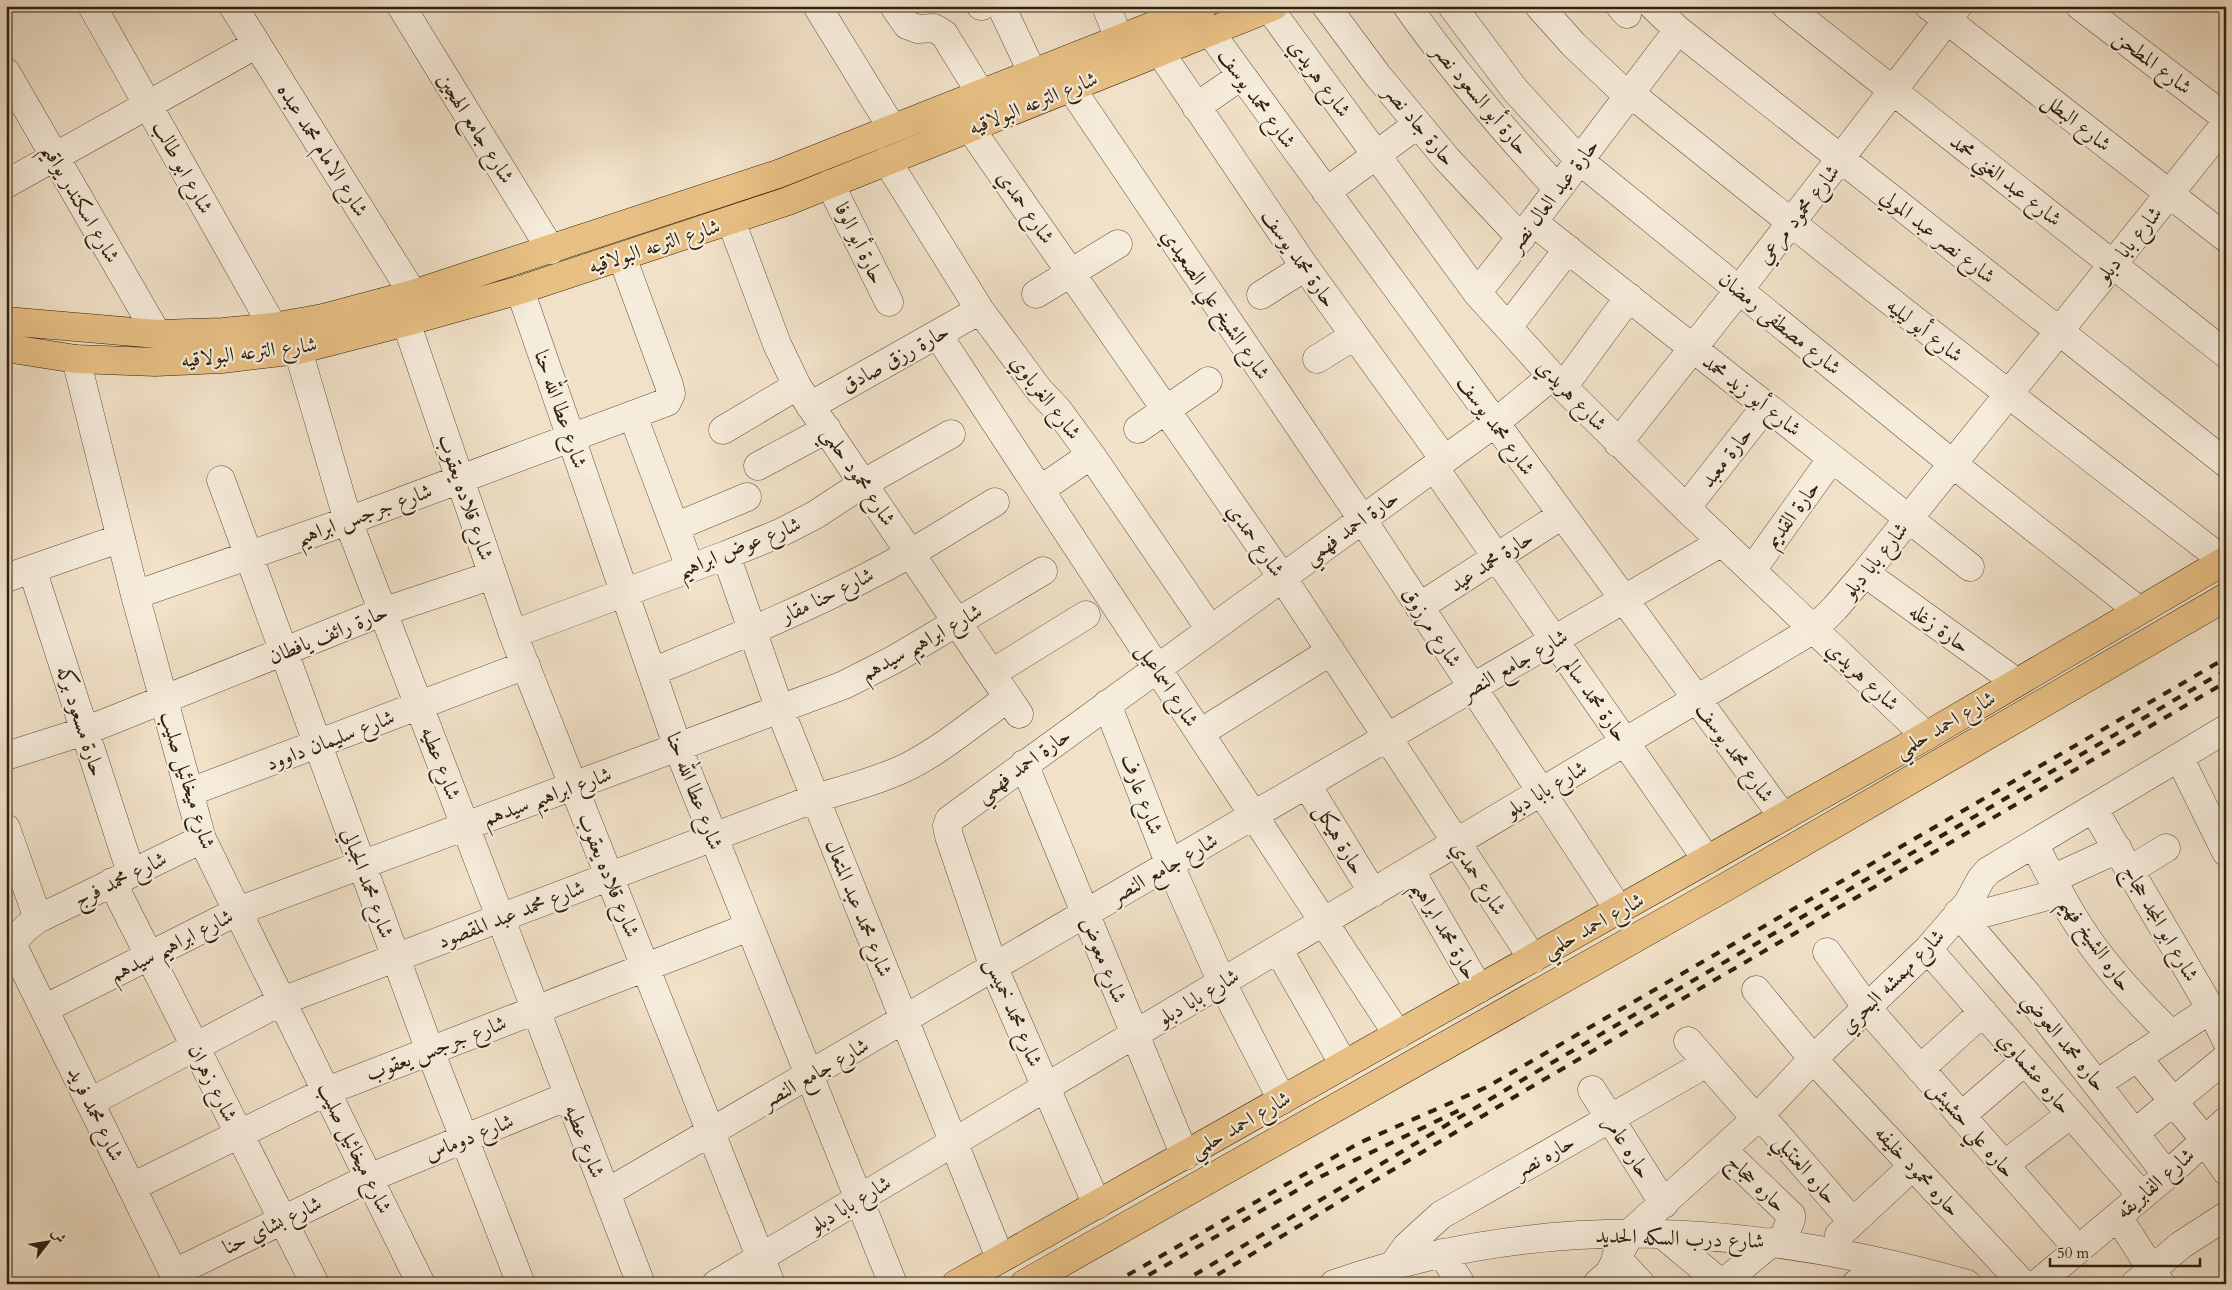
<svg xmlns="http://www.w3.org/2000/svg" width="2232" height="1290" font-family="Cardo,Amiri,serif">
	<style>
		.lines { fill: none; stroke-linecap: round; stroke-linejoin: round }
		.minor-casing { stroke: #5f513d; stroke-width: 29 }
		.major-casing { stroke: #2e210f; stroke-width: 29 }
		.minor { stroke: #f6ecdb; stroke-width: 28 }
		.major { stroke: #e8c084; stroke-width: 28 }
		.rail { stroke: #2e210f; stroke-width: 4; stroke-dasharray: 9 9; stroke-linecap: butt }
		.labels { text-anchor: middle; stroke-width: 4.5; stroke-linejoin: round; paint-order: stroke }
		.street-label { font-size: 21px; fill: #2e210f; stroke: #f6ecdb }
	</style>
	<rect width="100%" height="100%" fill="#f1e1c8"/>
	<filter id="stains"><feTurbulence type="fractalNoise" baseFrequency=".004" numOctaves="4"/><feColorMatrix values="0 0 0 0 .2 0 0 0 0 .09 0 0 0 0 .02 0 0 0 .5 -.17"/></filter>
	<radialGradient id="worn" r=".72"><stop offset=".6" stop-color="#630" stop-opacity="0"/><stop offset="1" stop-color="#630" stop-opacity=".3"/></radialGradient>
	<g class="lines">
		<defs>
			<path id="minor" d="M 92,6 L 273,327
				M 233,6 L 413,294
				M 401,6 L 551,250
				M 817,6 L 892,128
				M 894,6 L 907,25 L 918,29 L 934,28 L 944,34 L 981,94
				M 981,6 L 982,6
				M 1001,6 L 1033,74
				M 1106,6 L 1119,39
				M 1326,6 L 1378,76 L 1447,159 L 1521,238
				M 1407,6 C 1453,71 1504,131 1558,189
				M 1452,6 L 1515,90 L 1579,160 L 1953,464 L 2138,610
				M 1539,6 L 1573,44 L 1628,96
				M 1620,6 L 1627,14
				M 1653,6 L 1678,30 L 2226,463
				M 1786,6 L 2226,354
				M 1929,6 L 2226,238
				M 2080,6 L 2226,118
				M 1269,8 L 1477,293 L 1552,376 L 1686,508 L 1926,736
				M 1210,32 L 1783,817
				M 1160,52 L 1305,267 L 1444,459
				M 6,72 L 157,334
				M 1071,88 L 1362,519 L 1619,910
				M 1630,93 C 1826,252 2024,407 2224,561
				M 1196,107 L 1241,76
				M 970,128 L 1282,577 L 1533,959
				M 887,161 L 980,310 L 1039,390 L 1058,410 L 1091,455 L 1210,629
				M 6,184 L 257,44
				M 830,184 L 889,302
				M 1326,192 L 1418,124
				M 731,221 L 777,344 L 797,386 L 1019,714
				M 1533,222 L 1970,567
				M 520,290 L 678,748 L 893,1284
				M 1477,293 L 1533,222 L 1678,30
				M 1036,294 L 1118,244
				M 1261,295 L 1305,267
				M 406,322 L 513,634 L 771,1284
				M 1508,327 L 1568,249
				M 938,335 L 1398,1035
				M 298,350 L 348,521 L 641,1284
				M 76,359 L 135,595 L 202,839 L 421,1284
				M 1317,359 L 1354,336
				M 1563,387 L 1629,297
				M 810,406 L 980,310
				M 633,416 L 690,567
				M 1138,429 L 1208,381
				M 723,430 L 797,386
				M 1618,443 L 1739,290 L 1958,6
				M 758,466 L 827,429
				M 1434,467 L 1707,860
				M 221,480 L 430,1051 L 521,1284
				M 1040,490 L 1091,455
				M 1686,508 L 1766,406
				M 675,527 L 747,497
				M 726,555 L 780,710 L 1000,1258
				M 32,569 L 131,873
				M 1752,570 L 1832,458
				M 1865,573 L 2016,682
				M 6,578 L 121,538
				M 135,595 L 348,521 L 667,402 L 671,394 L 669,385 L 622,257
				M 1419,607 L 1562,515
				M 513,634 L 726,555 L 780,533 L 815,515 L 864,483 L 951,434
				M 652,672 C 730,640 809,608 884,568 C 922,548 958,524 995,502
				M 992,673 L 1086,615
				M 1107,704 L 1170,865 L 1222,983 L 1282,1100
				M 1200,733 L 1331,651
				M 6,756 L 85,731 L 382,612 L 493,575
				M 2179,757 L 2226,852
				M 1024,764 L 1185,1156
				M 1307,785 L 1373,893
				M 190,792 L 526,665
				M 2093,808 L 2211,1009 L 2226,1040
				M 6,828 L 38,919
				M 2034,844 C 2052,879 2070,915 2094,948 C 2117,979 2143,1007 2171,1034
				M 1410,870 L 1479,989
				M 2130,870 L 2166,848
				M 2052,879 L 2118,849
				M 112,882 L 315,1284
				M 1958,913 L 2027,994 L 2167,1175
				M 1962,919 L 2059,893
				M 12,944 L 179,1284
				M 6,949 L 26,928 L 38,919 L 202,839
				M 1278,949 L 1344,1065
				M 1928,949 L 2142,1196
				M 1827,952 L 1867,1008 L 2078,1249
				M 1756,990 L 1813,1059 L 2023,1284
				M 44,1009 L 238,911 L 844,685 L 895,659 L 1043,571
				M 1688,1041 L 1756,1119
				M 2137,1057 L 2204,1139 L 2226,1171
				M 1920,1069 L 1983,1012
				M 2098,1083 L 2211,1009
				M 1592,1090 L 1664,1204
				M 90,1102 L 282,1001 L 816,798 C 846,789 878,781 907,767 C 943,749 975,721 1008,698
				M 1760,1115 L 1853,1222
				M 1961,1116 L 2025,1061
				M 2135,1133 L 2226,1058
				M 1723,1150 L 1791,1215 L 1791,1219 L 1781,1244
				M 2004,1165 L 2071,1114
				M 132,1187 L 327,1091 L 749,927
				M 606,1193 L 1722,542
				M 1097,1205 L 994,968 L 949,836 L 947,826 L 949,820 L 1495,423 L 1552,376
				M 2118,1217 L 2161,1284
				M 1662,1234 L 1722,1284 L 1772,1242
				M 1839,1235 L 1913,1166
				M 1442,1253 L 1461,1284
				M 1616,1257 L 1641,1284
				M 1393,1265 L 1407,1246 L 1441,1215 L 1707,1063
				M 174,1273 L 369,1178 L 568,1096
				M 716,1284 L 1814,629 L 1835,608 L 1865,573 L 2226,123
				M 1334,1284 C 1544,1210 1756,1224 1967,1284
				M 1597,1284 L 1609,1273 L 1631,1232 L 1756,1119 L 1813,1059 L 1928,949 L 1968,903 L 1981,879 L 1988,871 L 2226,729
				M 1856,1284 L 1883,1263
				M 2037,1284 L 2167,1175 L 2226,1121
				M 2135,1284 L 2181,1245 L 2226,1216"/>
			<path id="major" d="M 6,321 L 157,334 L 223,332 L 273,327 L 323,318 L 413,294 L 778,174 L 1203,6
				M 6,348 L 76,359 L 155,362 L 222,359 L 298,350 L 406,322 L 520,290 L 788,201 L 1274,6
				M 956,1284 L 1926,736 L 2226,560
				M 1024,1284 L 1724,888 L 2226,597"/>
		</defs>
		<use href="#minor" class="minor-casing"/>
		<use href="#major" class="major-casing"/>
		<use href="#minor" class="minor"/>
		<use href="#major" class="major"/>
		<path class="rail" d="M 1112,1284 L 1359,1143 L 1487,1087 L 2226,658
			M 1133,1284 L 1322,1176 L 1464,1108
			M 1179,1284 L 1524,1079 L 2226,670
			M 1202,1284 L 1526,1090 L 2226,682"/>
	</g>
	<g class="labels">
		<g class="street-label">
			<text transform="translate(2153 62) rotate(37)" y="7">شارع المطحن</text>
			<text transform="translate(1320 78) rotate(54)" y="7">شارع هريدي</text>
			<text transform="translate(1257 98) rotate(54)" y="7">شارع محمد يوسف</text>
			<text transform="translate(1481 99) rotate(50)" y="7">حارة أبو السعود نصر</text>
			<text transform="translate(1033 103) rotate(-22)" y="7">شارع الترعه البولاقيه</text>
			<text transform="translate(2077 122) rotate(38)" y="7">شارع البطل</text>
			<text transform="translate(1420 125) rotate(50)" y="7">حارة جاد نصر</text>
			<text transform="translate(476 128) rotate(58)" y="7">شارع جامع الهجين</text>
			<text transform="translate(323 150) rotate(58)" y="7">شارع الامام محمد عبده</text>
			<text transform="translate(183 167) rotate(61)" y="7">شارع ابو طالب</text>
			<text transform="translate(2006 180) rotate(38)" y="7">شارع عبد الغني محمد</text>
			<text transform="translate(1553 195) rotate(-53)" y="7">حارة عبد العال نصر</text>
			<text transform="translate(81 203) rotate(60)" y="7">شارع اسكندر يواقيم</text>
			<text transform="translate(1026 207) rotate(55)" y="7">شارع حمدي</text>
			<text transform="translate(1798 214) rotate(-52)" y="7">شارع محمود مرعي</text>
			<text transform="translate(1938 236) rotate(38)" y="7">شارع نصر عبد المولي</text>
			<text transform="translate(860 243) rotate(64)" y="7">حارة أبو الوفا</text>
			<text transform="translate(2129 244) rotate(-51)" y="7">شارع بابا دبلو</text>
			<text transform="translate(654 246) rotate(-18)" y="7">شارع الترعه البولاقيه</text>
			<text transform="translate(1299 258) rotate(55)" y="7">حارة محمد يوسف</text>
			<text transform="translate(1216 304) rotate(56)" y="7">شارع الشيخ علي الصعيدي</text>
			<text transform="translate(1780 323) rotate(39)" y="7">شارع مصطفى رمضان</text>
			<text transform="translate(1925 330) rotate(38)" y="7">شارع أبو ليليه</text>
			<text transform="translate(249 352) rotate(-7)" y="7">شارع الترعه البولاقيه</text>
			<text transform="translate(895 358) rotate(-29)" y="7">حارة رزق صادق</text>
			<text transform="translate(1572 395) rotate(46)" y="7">شارع هريدي</text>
			<text transform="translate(1752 395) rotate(38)" y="7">شارع أبو زيد محمد</text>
			<text transform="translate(1046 397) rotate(52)" y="7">شارع الغرباوي</text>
			<text transform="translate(561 409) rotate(71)" y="7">شارع عطا الله حنا</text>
			<text transform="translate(1496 425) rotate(54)" y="7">شارع محمد يوسف</text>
			<text transform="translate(1726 457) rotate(-52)" y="7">حارة معبد</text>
			<text transform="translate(859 476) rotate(56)" y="7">شارع محمود حلمي</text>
			<text transform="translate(466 497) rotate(71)" y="7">شارع قلاده يعقوب</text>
			<text transform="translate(364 514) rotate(-20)" y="7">شارع جرجس ابراهيم</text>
			<text transform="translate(1792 514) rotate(-54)" y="7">حارة القديم</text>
			<text transform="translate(1351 527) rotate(-36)" y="7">حارة احمد فهمي</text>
			<text transform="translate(1256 540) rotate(55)" y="7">شارع حمدي</text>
			<text transform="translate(739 547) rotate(-22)" y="7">شارع عوض ابراهيم</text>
			<text transform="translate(1875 560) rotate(-51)" y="7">شارع بابا دبلو</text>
			<text transform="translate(1491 561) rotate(-33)" y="7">حارة محمد عيد</text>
			<text transform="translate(827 595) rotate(-26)" y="7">شارع حنا مقار</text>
			<text transform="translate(1432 627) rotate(57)" y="7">شارع مرزوق</text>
			<text transform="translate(1940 628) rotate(36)" y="7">حارة زغله</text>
			<text transform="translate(328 634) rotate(-22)" y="7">حارة رائف يافطان</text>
			<text transform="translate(921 642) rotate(-29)" y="7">شارع ابراهيم سيدهم</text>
			<text transform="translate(1514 664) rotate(-30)" y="7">شارع جامع النصر</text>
			<text transform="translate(1863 676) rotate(43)" y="7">شارع هريدي</text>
			<text transform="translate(1168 685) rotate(57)" y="7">شارع اسماعيل</text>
			<text transform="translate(1596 700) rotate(55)" y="7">حارة محمد سالم</text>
			<text transform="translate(81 721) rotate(72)" y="7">حارة مسعود بركه</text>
			<text transform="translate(1945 724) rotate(-30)" y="7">شارع احمد حلمي</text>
			<text transform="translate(330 740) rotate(-21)" y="7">شارع سليمان داوود</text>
			<text transform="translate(1735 752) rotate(54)" y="7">شارع محمد يوسف</text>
			<text transform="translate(441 763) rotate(69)" y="7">شارع عطيه</text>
			<text transform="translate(1023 765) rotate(-36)" y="7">حارة احمد فهمي</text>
			<text transform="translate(188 780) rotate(73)" y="7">شارع ميخائيل صليب</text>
			<text transform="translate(1546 789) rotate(-31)" y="7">شارع بابا دبلو</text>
			<text transform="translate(695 791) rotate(69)" y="7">شارع عطا الله حنا</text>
			<text transform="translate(1142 794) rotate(69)" y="7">شارع عارف</text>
			<text transform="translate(547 796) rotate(-20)" y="7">شارع ابراهيم سيدهم</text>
			<text transform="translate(1340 839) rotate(59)" y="7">حارة هيكل</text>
			<text transform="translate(1164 868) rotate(-30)" y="7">شارع جامع النصر</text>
			<text transform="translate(609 875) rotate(68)" y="7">شارع قلاده يعقوب</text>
			<text transform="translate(1479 878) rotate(57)" y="7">شارع حمدي</text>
			<text transform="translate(120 879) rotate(-26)" y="7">شارع محمد فرج</text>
			<text transform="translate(368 883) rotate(70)" y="7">شارع محمد الجبالي</text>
			<text transform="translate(859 908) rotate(68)" y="7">شارع محمد عبد المتعال</text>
			<text transform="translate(511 914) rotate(-21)" y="7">شارع محمد عبد المقصود</text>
			<text transform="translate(2161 923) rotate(60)" y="7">شارع ابو المجد حجاج</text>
			<text transform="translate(1593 925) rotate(-29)" y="7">شارع احمد حلمي</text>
			<text transform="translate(1445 930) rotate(60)" y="7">حارة محمد ابراهيم</text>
			<text transform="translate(2096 944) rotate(55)" y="7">حاره الشيخ فهيم</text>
			<text transform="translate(171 945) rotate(-27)" y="7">شارع ابراهيم سيدهم</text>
			<text transform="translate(1104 960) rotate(68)" y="7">شارع معوض</text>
			<text transform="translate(1892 981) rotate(-45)" y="7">شارع مهمشه البحري</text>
			<text transform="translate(1198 997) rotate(-31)" y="7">شارع بابا دبلو</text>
			<text transform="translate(1014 1012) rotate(67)" y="7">شارع محمد خميس</text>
			<text transform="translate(2065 1042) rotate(51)" y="7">حاره محمد العوضي</text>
			<text transform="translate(436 1048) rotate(-21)" y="7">شارع جرجس يعقوب</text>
			<text transform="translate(815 1073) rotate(-30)" y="7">شارع جامع النصر</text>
			<text transform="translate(2035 1073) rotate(49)" y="7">حاره عشماوي</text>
			<text transform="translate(213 1083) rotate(63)" y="7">شارع زهران</text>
			<text transform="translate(96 1114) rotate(64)" y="7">شارع محمد فريد</text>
			<text transform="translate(1240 1124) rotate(-30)" y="7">شارع احمد حلمي</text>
			<text transform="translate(1972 1129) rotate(49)" y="7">حاره علي حشيش</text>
			<text transform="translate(469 1137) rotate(-22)" y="7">شارع دوماس</text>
			<text transform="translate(585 1141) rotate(69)" y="7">شارع عطيه</text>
			<text transform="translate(1628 1147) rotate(58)" y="7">حاره عامر</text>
			<text transform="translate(355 1148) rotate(64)" y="7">شارع ميخائيل صليب</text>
			<text transform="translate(1544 1156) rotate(-30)" y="7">حاره نصر</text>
			<text transform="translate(1806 1169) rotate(49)" y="7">حاره العنتبلي</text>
			<text transform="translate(1918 1171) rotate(47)" y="7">حاره محمود خليفه</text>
			<text transform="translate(1757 1183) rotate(44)" y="7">حاره حجاج</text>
			<text transform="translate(2155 1183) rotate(-41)" y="7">شارع الفابريقه</text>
			<text transform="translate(850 1204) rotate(-31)" y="7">شارع بابا دبلو</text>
			<text transform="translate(272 1225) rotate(-26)" y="7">شارع بشاي حنا</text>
			<text transform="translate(1680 1238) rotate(2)" y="7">شارع درب السكه الحديد</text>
		</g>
	</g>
	<rect width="2232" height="1290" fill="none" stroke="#f1e1c8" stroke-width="25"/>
	<rect x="8" y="8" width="2217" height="1275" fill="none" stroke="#2e210f" stroke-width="2.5"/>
	<rect x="12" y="12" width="2207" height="1265" fill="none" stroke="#2e210f"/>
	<g transform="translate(48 1242) rotate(59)" stroke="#f6ecdb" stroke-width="4" paint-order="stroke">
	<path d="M0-4L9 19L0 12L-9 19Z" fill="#2e210f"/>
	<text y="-8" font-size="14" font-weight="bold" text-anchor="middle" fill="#2e210f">ش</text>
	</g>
	<path d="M2050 1258v8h150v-8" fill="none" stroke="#2e210f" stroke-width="2.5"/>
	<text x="2057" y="1258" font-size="15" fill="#2e210f" stroke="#f6ecdb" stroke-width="4" paint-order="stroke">50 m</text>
	<rect width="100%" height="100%" filter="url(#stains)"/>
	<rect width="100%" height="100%" fill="url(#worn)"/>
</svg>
